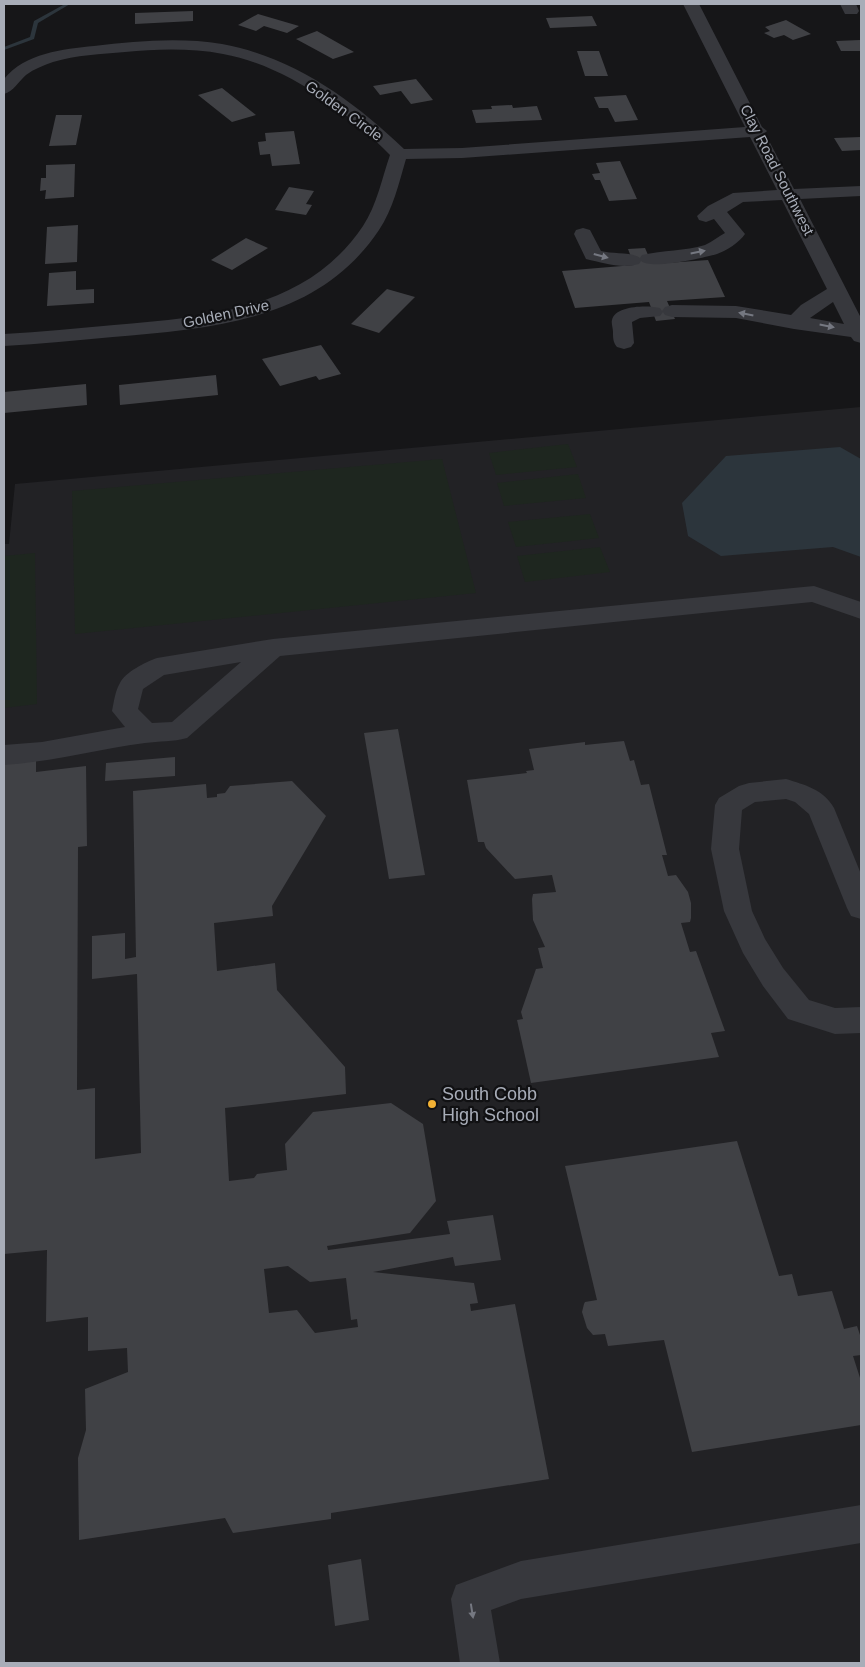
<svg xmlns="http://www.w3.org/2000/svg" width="865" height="1667" font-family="Helvetica,sans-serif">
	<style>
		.built { fill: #222225 }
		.green { fill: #1e261f }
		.water { fill: #2c353c }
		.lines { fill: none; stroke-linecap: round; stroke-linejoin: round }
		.stream { fill: #2c353c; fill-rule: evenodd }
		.building { fill: #404145; fill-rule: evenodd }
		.minor { fill: #37383d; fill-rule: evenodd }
		.oneway { fill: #757881 }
		.poi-dot { fill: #f2b134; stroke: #111113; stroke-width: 2 }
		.labels { text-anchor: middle; stroke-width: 4.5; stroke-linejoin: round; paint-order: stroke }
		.far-street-label { font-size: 15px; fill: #a8adb8; stroke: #111113 }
		.poi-label { font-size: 18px; fill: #a8adb8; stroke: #111113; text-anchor: start }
	</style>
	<rect width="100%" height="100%" fill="#161618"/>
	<path class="built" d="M 861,407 L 861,1663 L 4,1663 L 4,544 L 9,544 L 15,484 Z"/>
	<path class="green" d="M 568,444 L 577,467 L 496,475 L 489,453 Z
		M 442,459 L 476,593 L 75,634 L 72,491 Z
		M 578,474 L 586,498 L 504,506 L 497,483 Z
		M 590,514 L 599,538 L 516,547 L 508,522 Z
		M 600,547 L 610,572 L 525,582 L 517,556 Z
		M 35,553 L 37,704 L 4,708 L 4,556 Z"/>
	<path class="water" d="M 840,447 L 861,459 L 861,557 L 833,547 L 721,556 L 688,536 L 682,503 L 726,456 Z"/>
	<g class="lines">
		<path class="stream" d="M 65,4 L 70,4 L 38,23 L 34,39 L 4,50 L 4,47 L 30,37 L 34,21 Z"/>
	</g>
	<path class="building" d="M 193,11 L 193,21 L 135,24 L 135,13 Z
		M 258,14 L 299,26 L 287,33 L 264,26 L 256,31 L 238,25 Z
		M 592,16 L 597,26 L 550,28 L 546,18 Z
		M 786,20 L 811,34 L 793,40 L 784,35 L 774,38 L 764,33 L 770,31 L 765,27 Z
		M 317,31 L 354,52 L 333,59 L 296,39 Z
		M 860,40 L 861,51 L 841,51 L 836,41 Z
		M 577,51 L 599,51 L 608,76 L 585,76 Z
		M 416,79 L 433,100 L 411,104 L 401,91 L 380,95 L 373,86 Z
		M 222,88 L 256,115 L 232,122 L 198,95 Z
		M 626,95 L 638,120 L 615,122 L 608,108 L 599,108 L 594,97 Z
		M 512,105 L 513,108 L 537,106 L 542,120 L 476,123 L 472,110 L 492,109 L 491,106 Z
		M 56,115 L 82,115 L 76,145 L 49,146 Z
		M 294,131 L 300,164 L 272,166 L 270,154 L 260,155 L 258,142 L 266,141 L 265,133 Z
		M 861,137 L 861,150 L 842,151 L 834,138 Z
		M 620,161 L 637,199 L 609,201 L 600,180 L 595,180 L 592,174 L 600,173 L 596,163 Z
		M 75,164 L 74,197 L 45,199 L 46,190 L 40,191 L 41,178 L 46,178 L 46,165 Z
		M 289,187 L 314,191 L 306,204 L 312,205 L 306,215 L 275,210 Z
		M 78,225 L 77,262 L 45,264 L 47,227 Z
		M 246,238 L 268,248 L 232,270 L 211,260 Z
		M 645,248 L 652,264 L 708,260 L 725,297 L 667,301 L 675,319 L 656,321 L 649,302 L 575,308 L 562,271 L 634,265 L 628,249 Z
		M 76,271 L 76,290 L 94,289 L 94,303 L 47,306 L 49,273 Z
		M 387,289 L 415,297 L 379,333 L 351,324 Z
		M 321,345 L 341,374 L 319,380 L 316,376 L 280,386 L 262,359 Z
		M 216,375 L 218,395 L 120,405 L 119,385 Z
		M 86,384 L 87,405 L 4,413 L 4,392 Z
		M 398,729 L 425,875 L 389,879 L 364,733 Z
		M 624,741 L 630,761 L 634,760 L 641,785 L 649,784 L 667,855 L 662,855 L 668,876 L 676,875 L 688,892 L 691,903 L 691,918 L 690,922 L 681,923 L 690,952 L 696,951 L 725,1031 L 711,1033 L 719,1057 L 531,1083 L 517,1020 L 523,1019 L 521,1012 L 536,969 L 543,968 L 538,948 L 545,947 L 533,920 L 532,899 L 533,894 L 556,892 L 552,875 L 515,879 L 486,848 L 484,842 L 478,842 L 467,780 L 527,773 L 526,771 L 534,770 L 529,749 L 585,742 L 585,745 Z
		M 36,757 L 36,772 L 86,766 L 87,846 L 78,847 L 77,1090 L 95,1088 L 95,1159 L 141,1153 L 137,974 L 92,979 L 92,936 L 125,933 L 125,959 L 136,957 L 133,791 L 206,784 L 207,798 L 217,797 L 217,794 L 225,793 L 230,786 L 292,781 L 326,816 L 272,906 L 273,916 L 214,923 L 217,971 L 275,963 L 277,990 L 345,1067 L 346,1094 L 225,1108 L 229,1181 L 254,1178 L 257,1174 L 287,1170 L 285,1144 L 313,1112 L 391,1103 L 423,1124 L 436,1201 L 410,1233 L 327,1246 L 328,1250 L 450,1234 L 447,1221 L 493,1215 L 501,1260 L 455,1266 L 453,1257 L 373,1272 L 474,1283 L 478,1303 L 470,1304 L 471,1311 L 515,1304 L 549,1479 L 331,1513 L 331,1519 L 233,1533 L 225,1518 L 79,1540 L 78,1458 L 86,1430 L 85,1389 L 128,1372 L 127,1348 L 88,1351 L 88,1317 L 46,1322 L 47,1250 L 4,1254 L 4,760 ZM 288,1266 L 310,1282 L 346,1278 L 351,1320 L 357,1319 L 358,1327 L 315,1333 L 297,1310 L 269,1313 L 264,1269 Z
		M 175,757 L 175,776 L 105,781 L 106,763 Z
		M 737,1141 L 779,1276 L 792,1274 L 798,1296 L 832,1291 L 844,1329 L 857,1326 L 861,1338 L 861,1355 L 853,1356 L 861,1381 L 861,1425 L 692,1452 L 664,1340 L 608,1346 L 605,1334 L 593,1335 L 587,1328 L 582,1312 L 584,1304 L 585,1302 L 597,1300 L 565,1166 Z
		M 361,1559 L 369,1620 L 335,1626 L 328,1565 Z"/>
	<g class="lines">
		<path class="minor" d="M 683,4 L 699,4 L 762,127 L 767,131 L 765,133 L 794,189 L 861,186 L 861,196 L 800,199 L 861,318 L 861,343 L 854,341 L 851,337 L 794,329 L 736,318 L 672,317 L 665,315 L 663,312 L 660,316 L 640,318 L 632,322 L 634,343 L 631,347 L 624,349 L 617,347 C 613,342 613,338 613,332 C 613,328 611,323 612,320 C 615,305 649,305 660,308 L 662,311 L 665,307 L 672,305 L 736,306 L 791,315 L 801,305 L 827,289 L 782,200 L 743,202 L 727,212 L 745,234 C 740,242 726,251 717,254 C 703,258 651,270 641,261 L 639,264 C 621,269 604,263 586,259 L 574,234 L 576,230 L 583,228 L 590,230 L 601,251 C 612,254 633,252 640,258 L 642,255 C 663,250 685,251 705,245 C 712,242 719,236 725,233 L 714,219 L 706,222 L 699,220 L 697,216 L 708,206 L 733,193 L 777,190 L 750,137 L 462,158 L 406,159 C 399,183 393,209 379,230 C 318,321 213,328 113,337 C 77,340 40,344 4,346 L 4,334 C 41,332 77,328 114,325 C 206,317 306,311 363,226 C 377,205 382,178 390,155 C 345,110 287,66 223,54 C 191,48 157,49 125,52 C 101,54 76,55 53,62 C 44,65 34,69 26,75 C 19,81 13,92 4,94 L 4,79 C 25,53 63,49 94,46 C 136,41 180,37 222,44 C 293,57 353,100 404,149 L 462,148 L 745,127 ZM 833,302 L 844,324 L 810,318 Z
			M 840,4 L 856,4 L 859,11 L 857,14 L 845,14 Z
			M 814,586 L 861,602 L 861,619 L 812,602 L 280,656 L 187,738 C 173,742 159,741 145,743 C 98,749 52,762 4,765 L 4,745 L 42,742 L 125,727 L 112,711 C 114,702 115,691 120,683 C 125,672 146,662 157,658 L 273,639 ZM 241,662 L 172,722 L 152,723 L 138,709 L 143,689 L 164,675 Z
			M 786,779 C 805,785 823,789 834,808 L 861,874 L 861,919 L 851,916 L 847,908 L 809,814 L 795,802 L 786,799 L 755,802 L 742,810 L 739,849 L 752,911 L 765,939 L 783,968 L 809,1000 L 835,1008 L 861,1007 L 861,1033 L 835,1034 L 788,1019 L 763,986 L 743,953 L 724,911 L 711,849 L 715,805 L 719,798 L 739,786 L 749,783 Z
			M 861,1505 L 861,1543 L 521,1599 L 491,1610 L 500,1663 L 460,1663 L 451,1599 L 456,1585 L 521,1561 Z"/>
	</g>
	<defs><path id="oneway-solid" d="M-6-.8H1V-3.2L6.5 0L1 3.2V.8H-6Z" transform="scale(1.25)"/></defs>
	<g class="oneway">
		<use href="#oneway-solid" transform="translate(698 252) rotate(-11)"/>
		<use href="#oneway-solid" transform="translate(601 256) rotate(15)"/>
		<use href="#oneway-solid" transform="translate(746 314) rotate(-169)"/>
		<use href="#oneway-solid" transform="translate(827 326) rotate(11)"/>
		<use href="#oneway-solid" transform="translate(472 1611) rotate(81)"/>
	</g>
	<circle class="poi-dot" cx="432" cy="1104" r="5"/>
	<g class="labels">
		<g class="far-street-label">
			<text transform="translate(344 111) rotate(36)" y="5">Golden Circle</text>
			<text transform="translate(777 170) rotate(63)" y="5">Clay Road Southwest</text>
			<text transform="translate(226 314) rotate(-12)" y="5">Golden Drive</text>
		</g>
		<g class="poi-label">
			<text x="442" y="1100">South Cobb<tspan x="442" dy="21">High School</tspan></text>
		</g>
	</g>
	<rect width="865" height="1667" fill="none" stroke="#a8adb8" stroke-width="10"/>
</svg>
